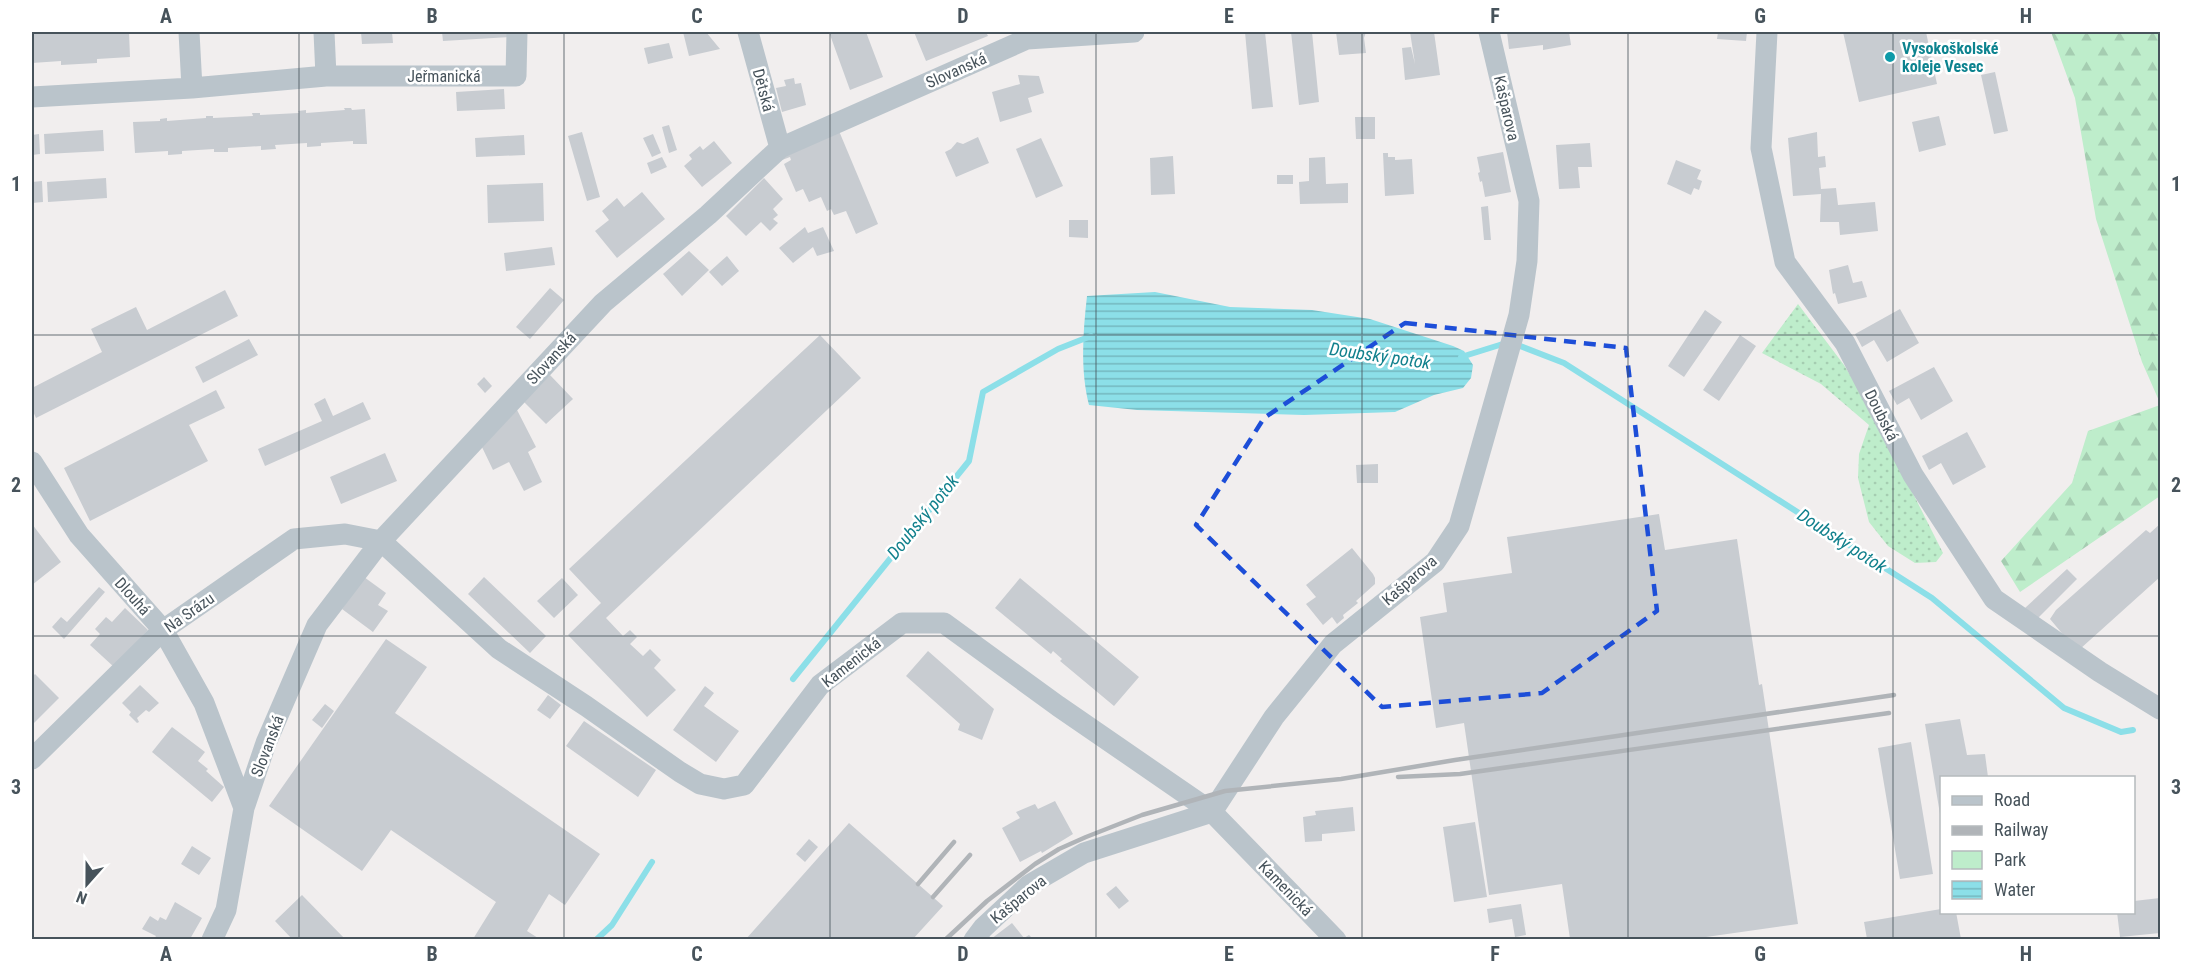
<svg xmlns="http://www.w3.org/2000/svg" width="2192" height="971" font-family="'Roboto Condensed',sans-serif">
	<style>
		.green { fill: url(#green-dots) }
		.forest { fill: url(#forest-firs) }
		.water { fill: url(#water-rules) }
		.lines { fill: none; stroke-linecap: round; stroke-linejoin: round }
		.stream { stroke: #8cdfe8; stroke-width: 6 }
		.building { fill: #c8ccd1 }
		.minor { stroke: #bac4cb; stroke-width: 21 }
		.rail { stroke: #b0b4b8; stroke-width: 4.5 }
		.marked { fill: none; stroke: #1d4ed8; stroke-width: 4.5; stroke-dasharray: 12 8; stroke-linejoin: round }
		.grid { fill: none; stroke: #47535b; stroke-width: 1.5; stroke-opacity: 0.55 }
		.culture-dot { fill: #0f9aa8; stroke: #fff; stroke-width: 2 }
		.labels { text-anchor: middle; stroke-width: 5; stroke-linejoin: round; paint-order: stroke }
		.culture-label { font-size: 16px; font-weight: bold; fill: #0d838f; stroke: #fff; text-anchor: start }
		.street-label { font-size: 16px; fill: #47535b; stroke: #fff }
		.water-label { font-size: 18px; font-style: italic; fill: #12818d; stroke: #fff }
		.neatline { fill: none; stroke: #47535b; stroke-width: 2 }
		.grid-label { font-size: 20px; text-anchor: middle; font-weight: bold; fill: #47535b }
	</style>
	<defs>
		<pattern id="green-dots" width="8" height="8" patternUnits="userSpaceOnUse" patternTransform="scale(1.5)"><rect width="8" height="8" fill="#beedcb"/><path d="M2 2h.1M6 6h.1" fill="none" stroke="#a5cdb1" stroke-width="1.8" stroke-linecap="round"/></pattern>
		<pattern id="forest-firs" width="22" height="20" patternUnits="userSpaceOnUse" patternTransform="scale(1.5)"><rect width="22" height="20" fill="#beedcb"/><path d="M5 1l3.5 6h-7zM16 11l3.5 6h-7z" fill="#a5cdb1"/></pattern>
		<pattern id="water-rules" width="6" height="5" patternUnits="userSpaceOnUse" patternTransform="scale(1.5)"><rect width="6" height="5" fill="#8cdfe8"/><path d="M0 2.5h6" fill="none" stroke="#74b7bf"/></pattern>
	</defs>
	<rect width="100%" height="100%" fill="#f1eeee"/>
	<path class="green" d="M 1798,304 L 1844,365 L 1869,406 L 1943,553 L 1936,562 L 1915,563 L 1888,546 L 1869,522 L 1858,478 L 1859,454 L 1869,425 L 1821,384 L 1762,353 Z"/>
	<path class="forest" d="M 2051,32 L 2160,32 L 2160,403 L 2142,362 L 2096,219 L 2075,98 Z
		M 2160,405 L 2160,496 L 2020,592 L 2001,561 L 2072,483 L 2088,431 Z"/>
	<path class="water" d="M 1155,292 L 1230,307 L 1312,310 L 1370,319 L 1453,346 L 1464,351 L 1473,365 L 1471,378 L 1463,388 L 1434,395 L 1395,412 L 1304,415 L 1137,410 L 1089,405 C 1080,370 1083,332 1087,296 Z"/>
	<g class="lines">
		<path class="stream" d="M 1515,344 L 1564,363 L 1932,598 L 2064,708 L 2121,732 L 2133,730
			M 1461,357 L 1506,343
			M 793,679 L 969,461 L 983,392 L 1058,349 L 1091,336
			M 596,940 L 612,925 L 652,862"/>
	</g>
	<path class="building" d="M 32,32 L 129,32 L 130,57 L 97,59 L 97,63 L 61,65 L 61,61 L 32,63 Z
		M 361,32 L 392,32 L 393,43 L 362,44 Z
		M 442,32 L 509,32 L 510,37 L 443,41 Z
		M 683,32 L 706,32 L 720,49 L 689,56 Z
		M 829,32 L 866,32 L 883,77 L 850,90 Z
		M 914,32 L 986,32 L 988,36 L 926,61 Z
		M 1245,32 L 1265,32 L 1273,107 L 1252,109 Z
		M 1291,32 L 1312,32 L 1319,102 L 1299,105 Z
		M 1336,32 L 1366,32 L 1364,38 L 1366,53 L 1339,55 Z
		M 1410,32 L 1434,32 L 1440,75 L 1405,80 L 1402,48 L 1411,47 L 1415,64 Z
		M 1507,32 L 1569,32 L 1571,45 L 1543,50 L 1543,45 L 1509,49 Z
		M 1718,32 L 1747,32 L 1746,41 L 1717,39 Z
		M 1843,32 L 1926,32 L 1937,84 L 1859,102 Z
		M 669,43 L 673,58 L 648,64 L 644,48 Z
		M 1995,72 L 2008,131 L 1994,134 L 1981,75 Z
		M 1018,75 L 1039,76 L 1044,93 L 1028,98 L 1032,112 L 1000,122 L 992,92 L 1020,84 Z
		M 794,78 L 795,84 L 801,83 L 806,105 L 782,112 L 776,88 L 786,86 L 784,80 Z
		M 504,89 L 505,109 L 457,111 L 456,92 Z
		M 344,108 L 351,108 L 352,110 L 365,109 L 367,144 L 353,144 L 353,141 L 321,143 L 321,146 L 307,147 L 307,143 L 275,145 L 276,149 L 261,150 L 261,146 L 228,148 L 228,152 L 214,152 L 214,149 L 182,151 L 182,154 L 168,155 L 168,151 L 135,153 L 133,122 L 160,121 L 160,119 L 167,118 L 167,121 L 206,118 L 206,116 L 213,116 L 213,118 L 253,116 L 252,113 L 260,113 L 260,115 L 299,113 L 298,111 L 306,110 L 306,113 L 345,110 Z
		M 1939,116 L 1946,145 L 1919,152 L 1912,122 Z
		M 1355,117 L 1375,117 L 1375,139 L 1356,139 Z
		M 669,125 L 677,150 L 669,153 L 662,127 Z
		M 103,130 L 104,151 L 45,154 L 44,134 Z
		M 839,131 L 878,224 L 856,234 L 846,211 L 834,215 L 831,209 L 827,211 L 821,197 L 809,202 L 803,189 L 796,192 L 784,164 L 791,160 L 790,157 L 782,160 L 780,157 Z
		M 582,132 L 600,197 L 587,201 L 568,136 Z
		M 1817,132 L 1818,157 L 1825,156 L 1826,167 L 1819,168 L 1821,189 L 1836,188 L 1838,205 L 1875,202 L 1878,231 L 1840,235 L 1839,222 L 1820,222 L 1821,194 L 1793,196 L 1788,138 Z
		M 39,134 L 40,154 L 32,155 L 32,135 Z
		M 653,134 L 661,153 L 652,157 L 643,138 Z
		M 524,135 L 525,155 L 476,157 L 475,138 Z
		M 978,137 L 989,163 L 956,177 L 945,152 L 951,149 L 957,142 L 963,144 Z
		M 1041,138 L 1063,186 L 1036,198 L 1016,149 Z
		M 714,141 L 732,163 L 702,187 L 684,166 L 692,159 L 689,155 L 700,146 L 703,150 Z
		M 1590,143 L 1592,167 L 1578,167 L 1580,188 L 1559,189 L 1556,145 Z
		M 1503,152 L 1511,192 L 1485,197 L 1482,181 L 1480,182 L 1478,173 L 1480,172 L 1477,157 Z
		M 1383,153 L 1388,153 L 1388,157 L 1395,157 L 1395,160 L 1412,159 L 1414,194 L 1385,196 Z
		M 1173,156 L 1175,194 L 1151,195 L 1150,158 Z
		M 662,157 L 667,167 L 651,174 L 647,163 Z
		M 1325,157 L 1326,184 L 1348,183 L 1348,203 L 1300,204 L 1299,182 L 1309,181 L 1309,158 Z
		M 1676,160 L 1701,170 L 1697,179 L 1702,181 L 1699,190 L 1694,188 L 1691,195 L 1667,184 Z
		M 1277,175 L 1293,175 L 1293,184 L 1277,184 Z
		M 106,178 L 107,198 L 48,202 L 47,182 Z
		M 764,178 L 783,199 L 773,209 L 778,215 L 773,219 L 778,223 L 770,231 L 761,222 L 746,236 L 726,216 Z
		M 42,181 L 43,202 L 32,203 L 32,182 Z
		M 543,183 L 544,221 L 488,223 L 487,185 Z
		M 642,192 L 665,219 L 617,258 L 595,231 L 609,220 L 602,211 L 617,198 L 624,207 Z
		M 1488,206 L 1491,240 L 1484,240 L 1481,207 Z
		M 1069,220 L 1088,220 L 1088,238 L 1069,237 Z
		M 805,227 L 808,233 L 823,227 L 834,251 L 817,256 L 813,247 L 793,263 L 779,248 Z
		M 552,247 L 555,265 L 506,271 L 504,253 Z
		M 689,251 L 709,270 L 682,296 L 663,274 Z
		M 727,256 L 739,271 L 722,286 L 709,272 Z
		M 1848,265 L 1853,283 L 1862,281 L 1867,297 L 1838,304 L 1835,293 L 1833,294 L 1829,270 Z
		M 550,288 L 564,300 L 530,339 L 516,327 Z
		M 225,290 L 238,316 L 36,418 L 32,409 L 32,388 L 102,352 L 91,329 L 136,307 L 147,330 Z
		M 1900,309 L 1919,343 L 1887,362 L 1874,340 L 1862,347 L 1855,334 Z
		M 1705,310 L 1722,322 L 1684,377 L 1668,366 Z
		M 820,335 L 861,378 L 606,618 L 623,636 L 630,630 L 637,637 L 630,644 L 643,656 L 650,649 L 661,660 L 654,668 L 676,690 L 647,717 L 568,635 L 601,603 L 569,569 Z
		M 1740,335 L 1756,346 L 1719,401 L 1703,390 Z
		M 249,339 L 258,355 L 203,383 L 195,367 Z
		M 1934,367 L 1953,401 L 1921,420 L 1909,398 L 1897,405 L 1889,391 Z
		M 550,375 L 573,399 L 546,424 L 523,401 Z
		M 484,377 L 492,386 L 485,393 L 477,384 Z
		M 216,390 L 225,408 L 189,425 L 208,461 L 90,521 L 64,468 Z
		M 325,398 L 333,416 L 363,402 L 371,419 L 265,466 L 258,449 L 322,421 L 314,404 Z
		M 516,408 L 536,447 L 528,452 L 542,482 L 524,491 L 509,462 L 493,470 L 481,445 Z
		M 1967,432 L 1986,467 L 1953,485 L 1941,463 L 1929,470 L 1922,456 Z
		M 385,453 L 397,481 L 341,504 L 330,477 Z
		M 1378,464 L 1378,483 L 1357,483 L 1356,465 Z
		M 1659,514 L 1665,550 L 1737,539 L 1759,685 L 1762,684 L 1798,924 L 1692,939 L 1570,939 L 1562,884 L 1489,895 L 1464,723 L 1436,728 L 1420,617 L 1447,612 L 1443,583 L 1512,573 L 1507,537 Z
		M 32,524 L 61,562 L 32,585 Z
		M 2160,524 L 2160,570 L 2158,572 L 2160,577 L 2080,649 L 2076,650 L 2050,619 L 2056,610 L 2146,530 L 2150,533 Z
		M 1352,548 L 1373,574 L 1375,578 L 1375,584 L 1356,601 L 1358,603 L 1343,615 L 1344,618 L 1337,624 L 1332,617 L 1323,625 L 1306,604 L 1316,597 L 1306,585 Z
		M 2067,569 L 2077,579 L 2036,620 L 2025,608 Z
		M 364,577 L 386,593 L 378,605 L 388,611 L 373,632 L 342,609 Z
		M 484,577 L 546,636 L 530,653 L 468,594 Z
		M 562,578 L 578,595 L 554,618 L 537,601 Z
		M 1020,578 L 1139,677 L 1114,706 L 1060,661 L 1062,659 L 1053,651 L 1051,654 L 995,608 Z
		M 99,587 L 105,592 L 64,639 L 52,627 L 61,617 L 67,622 Z
		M 125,608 L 148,630 L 114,667 L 90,645 L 100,634 L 95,629 L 106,617 L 112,622 Z
		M 386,639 L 427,667 L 395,713 L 600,854 L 565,905 L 549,894 L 527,931 L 538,938 L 537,939 L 473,939 L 496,902 L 391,830 L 362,871 L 269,806 Z
		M 928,651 L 994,709 L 982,740 L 958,730 L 960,724 L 906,676 Z
		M 35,674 L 59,698 L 32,725 L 32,677 Z
		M 140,685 L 159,703 L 149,712 L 146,710 L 137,718 L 139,722 L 137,723 L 129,715 L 131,712 L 122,703 Z
		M 705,686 L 714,693 L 704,706 L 739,731 L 716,762 L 673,730 Z
		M 548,695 L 561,705 L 550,719 L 537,710 Z
		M 325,704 L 334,711 L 322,728 L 312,720 Z
		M 1960,719 L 1967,755 L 1985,754 L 1988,777 L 1941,777 L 1940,814 L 1925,724 Z
		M 584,721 L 656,770 L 638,797 L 566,746 Z
		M 172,727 L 205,752 L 198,761 L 208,769 L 206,771 L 224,787 L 212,802 L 152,752 Z
		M 1911,742 L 1933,874 L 1900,879 L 1878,748 Z
		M 1055,801 L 1073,834 L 1042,853 L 1041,851 L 1020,862 L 1002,828 L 1020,818 L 1016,812 L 1035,804 L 1038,809 Z
		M 1353,807 L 1355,831 L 1322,834 L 1322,841 L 1305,842 L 1303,817 L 1316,815 L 1315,811 Z
		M 1475,822 L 1487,897 L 1454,902 L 1443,827 Z
		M 849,823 L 943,906 L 913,939 L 746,939 Z
		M 809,839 L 818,847 L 805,862 L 796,854 Z
		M 192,846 L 211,858 L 199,875 L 181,864 Z
		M 1116,886 L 1129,901 L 1119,909 L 1106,894 Z
		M 302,895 L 345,939 L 292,939 L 275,921 Z
		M 2160,898 L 2160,933 L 2120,937 L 2117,912 L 2134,912 L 2134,901 Z
		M 175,902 L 202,918 L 190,939 L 154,939 L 156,936 L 142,929 L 150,916 L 158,921 L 160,917 L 166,920 Z
		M 1521,904 L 1526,935 L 1515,937 L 1512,919 L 1489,923 L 1487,909 Z
		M 1941,909 L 1942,912 L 1956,912 L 1961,939 L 1867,939 L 1864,922 Z
		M 1012,923 L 1024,938 L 1029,935 L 1033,939 L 991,939 Z"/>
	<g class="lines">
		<path class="minor" d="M 189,32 L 192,88
			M 748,32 L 780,148
			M 1767,32 L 1761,148 L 1785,262 L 1845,343 L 1913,475 L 1994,599 L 2100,672 L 2160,709
			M 326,76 L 516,76 L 517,32
			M 32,97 L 192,88 L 326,76 L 324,32
			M 32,462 L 79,535 L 163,630 L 204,703 L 244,808
			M 381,541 L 499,649 L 586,706 L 680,772 L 700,784 L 724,789 L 744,785 L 820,685 L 902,623 L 944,623 L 1058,706 L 1212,812 L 1336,940
			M 32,759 L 163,630 L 294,539 L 345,534 L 381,541
			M 212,940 L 226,910 L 244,808 L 266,743 L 317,625 L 381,541 L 603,303 L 708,215 L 780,148 L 1027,39 L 1134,32
			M 974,940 L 983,928 L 1029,885 L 1084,853 L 1212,812 L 1274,717 L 1333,644 L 1435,562 L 1459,526 L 1519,315 L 1527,261 L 1529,201 L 1489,32"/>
		<path class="rail" d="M 1398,777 L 1460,774 L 1889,713
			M 918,884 L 954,842
			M 933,897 L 970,855
			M 945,940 L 987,901 L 1035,864 L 1059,849 L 1086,837 L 1142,815 L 1225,791 L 1341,779 L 1455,760 L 1894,695"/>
	</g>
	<path class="marked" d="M 1405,323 L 1626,348 L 1657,611 L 1542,693 L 1382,707 L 1196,525 L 1264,418 Z"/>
	<path class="grid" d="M 299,32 L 299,940M 564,32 L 564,940M 830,32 L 830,940M 1096,32 L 1096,940M 1362,32 L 1362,940M 1628,32 L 1628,940M 1893,32 L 1893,940M 32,335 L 2160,335M 32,636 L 2160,636"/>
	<circle class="culture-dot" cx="1890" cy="57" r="6"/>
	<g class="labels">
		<g class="culture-label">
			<text x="1902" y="54">Vysokoškolské<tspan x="1902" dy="18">koleje Vesec</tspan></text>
		</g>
		<g class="street-label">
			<text transform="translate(956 70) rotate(-24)" y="6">Slovanská</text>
			<text x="444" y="82">Jeřmanická</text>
			<text transform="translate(764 90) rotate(75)" y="6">Dětská</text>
			<text transform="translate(1507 108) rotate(77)" y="6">Kašparova</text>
			<text transform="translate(551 358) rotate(-47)" y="6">Slovanská</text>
			<text transform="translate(1882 415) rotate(63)" y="6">Doubská</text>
			<text transform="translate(1409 580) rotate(-41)" y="6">Kašparova</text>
			<text transform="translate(133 596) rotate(48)" y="6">Dlouhá</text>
			<text transform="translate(189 612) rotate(-35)" y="6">Na Srázu</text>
			<text transform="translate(851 662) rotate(-38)" y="6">Kamenická</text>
			<text transform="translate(267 746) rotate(-69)" y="6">Slovanská</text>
			<text transform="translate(1286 888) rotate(46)" y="6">Kamenická</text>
			<text transform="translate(1018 899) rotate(-39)" y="6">Kašparova</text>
		</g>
		<g class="water-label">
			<text transform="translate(1380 356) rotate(8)" y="6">Doubský potok</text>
			<text transform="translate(923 517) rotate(-51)" y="6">Doubský potok</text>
			<text transform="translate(1842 541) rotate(33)" y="6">Doubský potok</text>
		</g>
	</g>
	<rect width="2192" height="971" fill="none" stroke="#ffffff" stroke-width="66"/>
	<rect x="1940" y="776" width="195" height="138" fill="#ffffff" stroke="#b5babd" stroke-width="1.5"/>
	<rect x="1952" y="796" width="30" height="9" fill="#bac4cb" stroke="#b5babd" stroke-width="1.5"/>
	<text x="1994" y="806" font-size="18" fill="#47535b">Road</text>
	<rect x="1952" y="826" width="30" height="9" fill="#b0b4b8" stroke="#b5babd" stroke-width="1.5"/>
	<text x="1994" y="836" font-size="18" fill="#47535b">Railway</text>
	<rect x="1952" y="851" width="30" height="18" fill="#beedcb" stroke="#b5babd" stroke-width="1.5"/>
	<text x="1994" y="866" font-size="18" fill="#47535b">Park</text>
	<rect x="1952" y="881" width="30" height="18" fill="url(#water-rules)" stroke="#b5babd" stroke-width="1.5"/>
	<text x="1994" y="896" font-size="18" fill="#47535b">Water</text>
	<g transform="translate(87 884) rotate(201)" stroke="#ffffff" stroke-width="4.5" paint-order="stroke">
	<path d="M0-4.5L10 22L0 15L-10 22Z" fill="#47535b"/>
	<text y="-9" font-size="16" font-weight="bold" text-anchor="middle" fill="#47535b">N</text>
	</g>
	<rect x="33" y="33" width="2126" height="905" class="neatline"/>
	<g class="grid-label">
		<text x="166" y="23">A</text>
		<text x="432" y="23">B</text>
		<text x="697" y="23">C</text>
		<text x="963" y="23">D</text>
		<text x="1229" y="23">E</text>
		<text x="1495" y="23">F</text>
		<text x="1760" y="23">G</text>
		<text x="2026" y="23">H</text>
		<text x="16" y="191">1</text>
		<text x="2176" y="191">1</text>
		<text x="16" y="492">2</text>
		<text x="2176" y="492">2</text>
		<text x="16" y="794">3</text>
		<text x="2176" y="794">3</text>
		<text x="166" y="961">A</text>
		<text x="432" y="961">B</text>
		<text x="697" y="961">C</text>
		<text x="963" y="961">D</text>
		<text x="1229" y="961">E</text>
		<text x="1495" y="961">F</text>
		<text x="1760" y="961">G</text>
		<text x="2026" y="961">H</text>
	</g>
</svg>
